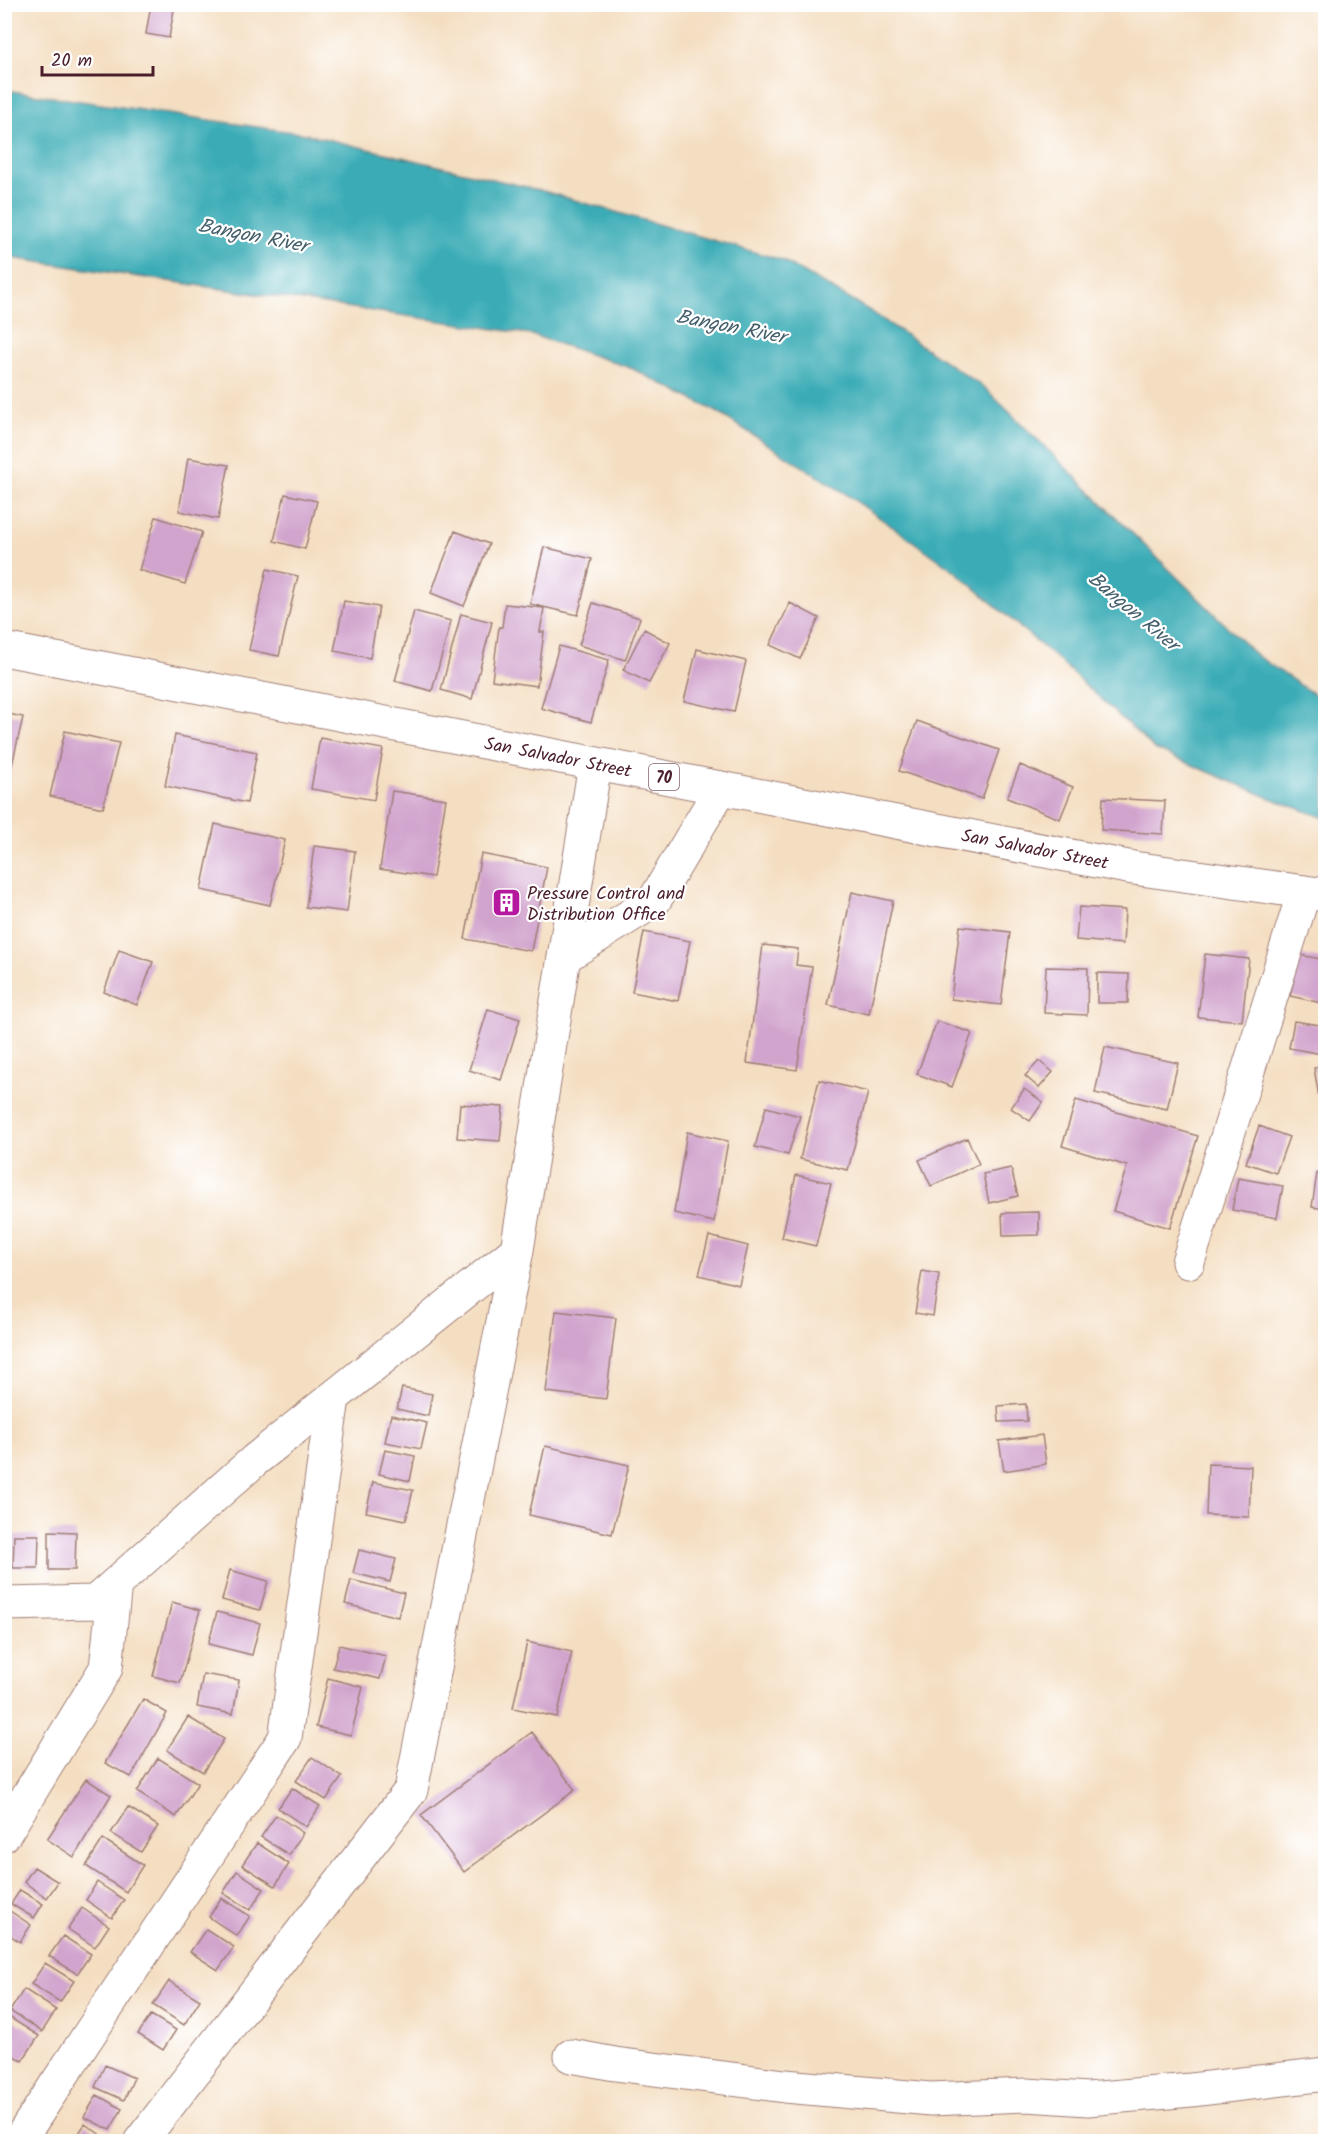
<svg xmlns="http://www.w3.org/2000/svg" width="1330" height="2146" font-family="Kalam,sans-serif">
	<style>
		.water { fill: #3bacb6; stroke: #426670; stroke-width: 1.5 }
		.building { fill: #d1a4ce }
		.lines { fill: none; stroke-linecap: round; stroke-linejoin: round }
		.minor-casing { stroke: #9f7e76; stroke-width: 35 }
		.highway-casing { stroke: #9f7e76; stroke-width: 35 }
		.minor { stroke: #fff; stroke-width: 33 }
		.highway { stroke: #fff; stroke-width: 33 }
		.labels { text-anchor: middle; stroke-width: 4.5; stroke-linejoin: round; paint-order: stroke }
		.shield { fill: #fff; stroke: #80626b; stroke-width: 1.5 }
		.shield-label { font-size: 16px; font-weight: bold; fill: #4a1f2b }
		.street-label { font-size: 18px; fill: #4a1f2b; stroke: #fff }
		.poi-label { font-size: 18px; fill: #4a1f2b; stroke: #fff; text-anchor: start }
		.water-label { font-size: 20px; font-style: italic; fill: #435e6a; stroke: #fff }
	</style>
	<rect width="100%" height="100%" fill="#fff"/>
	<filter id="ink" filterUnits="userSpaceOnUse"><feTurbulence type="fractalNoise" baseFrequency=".0167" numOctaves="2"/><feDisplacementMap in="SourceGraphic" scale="12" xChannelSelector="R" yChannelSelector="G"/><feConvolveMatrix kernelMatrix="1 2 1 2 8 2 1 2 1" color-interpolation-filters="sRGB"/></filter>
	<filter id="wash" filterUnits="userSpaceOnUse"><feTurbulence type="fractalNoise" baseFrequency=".008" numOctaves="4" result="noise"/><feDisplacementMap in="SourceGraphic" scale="24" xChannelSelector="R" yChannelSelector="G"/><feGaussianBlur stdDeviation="1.35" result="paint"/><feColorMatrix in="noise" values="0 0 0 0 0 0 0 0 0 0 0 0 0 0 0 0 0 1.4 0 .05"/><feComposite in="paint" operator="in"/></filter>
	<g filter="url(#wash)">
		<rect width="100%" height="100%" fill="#f4dec1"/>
		<path class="water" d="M 5,90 L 306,134 L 543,191 L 782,260 L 870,311 L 985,388 L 1256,655 L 1325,702 L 1325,818 L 1270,798 L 1155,749 L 1065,666 L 955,571 L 843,492 L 717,412 L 631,368 L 529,334 L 5,257 Z"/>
		<g id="blocks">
			<path class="building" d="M 151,4 L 175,4 L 169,38 L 146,34 Z
				M 188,458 L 229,465 L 218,519 L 179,511 Z
				M 285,494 L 317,501 L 305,549 L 274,541 Z
				M 156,517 L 202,532 L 185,584 L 139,570 Z
				M 455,531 L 489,544 L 464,606 L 431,593 Z
				M 544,547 L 592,559 L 578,615 L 530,604 Z
				M 267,569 L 298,576 L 279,656 L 249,650 Z
				M 344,601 L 379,607 L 370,658 L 334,651 Z
				M 593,603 L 640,618 L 625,660 L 579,645 Z
				M 790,603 L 819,618 L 800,659 L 770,645 Z
				M 505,604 L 544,608 L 540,632 L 544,632 L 537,686 L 492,680 L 499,627 L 502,627 Z
				M 414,611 L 451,621 L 432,691 L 395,681 Z
				M 461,614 L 492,622 L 472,699 L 441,690 Z
				M 644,629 L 670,643 L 649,683 L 623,670 Z
				M 559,646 L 609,660 L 591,722 L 541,708 Z
				M 697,649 L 746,661 L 734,712 L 684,701 Z
				M 4,713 L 23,717 L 7,787 L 4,786 Z
				M 917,721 L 999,750 L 982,799 L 899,771 Z
				M 65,731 L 119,743 L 103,808 L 50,796 Z
				M 175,735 L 257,752 L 247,803 L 165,786 Z
				M 320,738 L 383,749 L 374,800 L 311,789 Z
				M 1020,765 L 1073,787 L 1060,819 L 1007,798 Z
				M 392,791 L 446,799 L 433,877 L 380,869 Z
				M 1103,798 L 1165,801 L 1163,834 L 1101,830 Z
				M 215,824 L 285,840 L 270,905 L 201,890 Z
				M 314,846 L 355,851 L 347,912 L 306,907 Z
				M 481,854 L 547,867 L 531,951 L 465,939 Z
				M 852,892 L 893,901 L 869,1014 L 828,1005 Z
				M 1079,907 L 1125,910 L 1123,944 L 1076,940 Z
				M 960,926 L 1010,932 L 1001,1005 L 951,999 Z
				M 644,932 L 690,941 L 678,1001 L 632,992 Z
				M 763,945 L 798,949 L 796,965 L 812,967 L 797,1070 L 747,1063 Z
				M 119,950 L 153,962 L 137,1005 L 104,992 Z
				M 1205,954 L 1249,959 L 1242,1021 L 1198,1017 Z
				M 1300,955 L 1326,960 L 1326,1004 L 1290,996 Z
				M 1046,967 L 1088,968 L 1087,1015 L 1044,1013 Z
				M 1097,973 L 1129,974 L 1128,1003 L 1097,1003 Z
				M 488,1009 L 520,1019 L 501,1080 L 469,1070 Z
				M 937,1021 L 972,1033 L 952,1087 L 917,1074 Z
				M 1294,1021 L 1326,1026 L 1322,1054 L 1289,1048 Z
				M 1105,1047 L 1178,1063 L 1167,1109 L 1095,1093 Z
				M 1039,1061 L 1053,1072 L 1039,1088 L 1025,1076 Z
				M 1326,1066 L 1326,1114 L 1322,1115 L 1314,1068 Z
				M 819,1080 L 868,1092 L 848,1170 L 800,1159 Z
				M 1024,1089 L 1043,1102 L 1030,1121 L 1011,1108 Z
				M 1076,1100 L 1198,1136 L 1170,1228 L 1113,1211 L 1127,1166 L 1062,1146 Z
				M 460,1104 L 503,1107 L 500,1141 L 457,1138 Z
				M 766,1107 L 800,1116 L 788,1155 L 755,1147 Z
				M 1259,1126 L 1289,1137 L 1276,1173 L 1246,1163 Z
				M 687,1132 L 728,1141 L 714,1222 L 674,1213 Z
				M 967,1138 L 979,1164 L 931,1186 L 919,1160 Z
				M 1011,1168 L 1018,1196 L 989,1203 L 983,1174 Z
				M 1317,1173 L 1326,1174 L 1326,1209 L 1312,1207 Z
				M 796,1175 L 831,1183 L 816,1246 L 782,1238 Z
				M 1238,1178 L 1283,1186 L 1277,1218 L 1232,1210 Z
				M 1039,1212 L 1039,1235 L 1003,1236 L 1002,1213 Z
				M 709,1236 L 748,1246 L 739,1285 L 699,1275 Z
				M 922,1271 L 939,1274 L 933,1316 L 915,1313 Z
				M 556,1311 L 616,1318 L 606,1399 L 546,1392 Z
				M 402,1388 L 432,1394 L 428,1416 L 397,1409 Z
				M 1026,1404 L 1027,1421 L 999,1422 L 998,1406 Z
				M 391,1415 L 427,1423 L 421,1449 L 385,1442 Z
				M 1042,1435 L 1046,1464 L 1004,1471 L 999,1441 Z
				M 545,1446 L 629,1465 L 612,1534 L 529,1515 Z
				M 385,1450 L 415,1456 L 410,1481 L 379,1474 Z
				M 1208,1464 L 1251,1466 L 1249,1517 L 1206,1515 Z
				M 373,1482 L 413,1490 L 406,1520 L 366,1512 Z
				M 49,1531 L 76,1532 L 75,1570 L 49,1570 Z
				M 14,1535 L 39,1535 L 38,1568 L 13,1568 Z
				M 359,1550 L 396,1559 L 390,1582 L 353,1573 Z
				M 230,1570 L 268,1581 L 260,1610 L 222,1600 Z
				M 351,1580 L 404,1593 L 398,1617 L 345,1604 Z
				M 172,1602 L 200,1610 L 180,1683 L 153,1676 Z
				M 217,1612 L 260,1623 L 252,1655 L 208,1644 Z
				M 527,1642 L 572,1652 L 557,1717 L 513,1708 Z
				M 339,1645 L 386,1656 L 380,1679 L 333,1668 Z
				M 203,1674 L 239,1680 L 233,1714 L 197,1707 Z
				M 328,1678 L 363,1687 L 351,1735 L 316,1727 Z
				M 143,1699 L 167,1713 L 131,1777 L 105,1763 Z
				M 188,1717 L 224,1739 L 203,1772 L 167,1750 Z
				M 532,1732 L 575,1790 L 464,1872 L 421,1815 Z
				M 312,1757 L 342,1777 L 326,1800 L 296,1781 Z
				M 158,1758 L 198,1783 L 176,1817 L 137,1792 Z
				M 86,1779 L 111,1795 L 74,1857 L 47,1839 Z
				M 292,1788 L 320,1806 L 306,1827 L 278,1808 Z
				M 128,1807 L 158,1826 L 141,1852 L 111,1833 Z
				M 276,1815 L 303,1833 L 289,1855 L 261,1837 Z
				M 103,1839 L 143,1865 L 126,1892 L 86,1866 Z
				M 257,1843 L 289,1864 L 275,1886 L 242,1865 Z
				M 34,1867 L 58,1882 L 47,1898 L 24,1882 Z
				M 237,1871 L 264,1889 L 250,1910 L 223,1893 Z
				M 97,1882 L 124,1900 L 112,1918 L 86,1900 Z
				M 20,1890 L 43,1904 L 34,1918 L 11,1904 Z
				M 221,1898 L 250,1916 L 237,1936 L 209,1917 Z
				M 82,1908 L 109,1926 L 95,1947 L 68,1929 Z
				M 7,1909 L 31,1925 L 20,1942 L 4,1931 L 4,1914 Z
				M 206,1929 L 234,1947 L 218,1970 L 190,1952 Z
				M 63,1936 L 91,1954 L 77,1974 L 49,1956 Z
				M 45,1963 L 74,1981 L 60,2002 L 31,1984 Z
				M 169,1981 L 200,2000 L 184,2025 L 153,2005 Z
				M 24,1989 L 56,2010 L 42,2032 L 10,2011 Z
				M 4,2014 L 39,2036 L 22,2061 L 4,2050 Z
				M 151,2015 L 176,2030 L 163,2050 L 138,2034 Z
				M 105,2065 L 134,2078 L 124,2100 L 95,2087 Z
				M 97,2095 L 122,2109 L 110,2130 L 84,2117 Z
				M 85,2124 L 105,2138 L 103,2142 L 73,2142 Z"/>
		</g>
	</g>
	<g filter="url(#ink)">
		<use href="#blocks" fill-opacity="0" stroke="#9f7e76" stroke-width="1.5"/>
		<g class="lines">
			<defs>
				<path id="minor" d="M 564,957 L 654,901 L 721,788
					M 1188,1262 L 1304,892
					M 4,1604 L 95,1602 L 255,1460 L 517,1250 L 595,764
					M 4,1835 L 106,1668 L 115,1584
					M 571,2056 L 615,2064 L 785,2086 L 931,2099 L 1027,2095 L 1088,2099 L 1191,2090 L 1326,2074
					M 18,2142 L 285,1738 L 333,1398
					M 140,2142 L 411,1790 L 517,1250"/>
				<path id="highway" d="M 4,649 L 1133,868 L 1326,895"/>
			</defs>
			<use href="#minor" class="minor-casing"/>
			<use href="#highway" class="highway-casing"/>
			<use href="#minor" class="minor"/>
			<use href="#highway" class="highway"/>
		</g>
	</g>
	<defs>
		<symbol id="building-square" viewBox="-11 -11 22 22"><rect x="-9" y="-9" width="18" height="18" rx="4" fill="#b5179e" stroke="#fff"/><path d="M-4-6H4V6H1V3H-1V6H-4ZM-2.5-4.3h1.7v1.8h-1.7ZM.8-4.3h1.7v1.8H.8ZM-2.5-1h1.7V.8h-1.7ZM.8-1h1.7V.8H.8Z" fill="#fff"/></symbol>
	</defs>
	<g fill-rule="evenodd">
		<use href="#building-square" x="490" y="886" width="33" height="33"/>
	</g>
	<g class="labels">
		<rect class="shield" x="649" y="764" width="30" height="26" rx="4.5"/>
		<g class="shield-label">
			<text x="664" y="783">70</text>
		</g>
		<g class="street-label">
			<text transform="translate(558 757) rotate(11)" y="6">San Salvador Street</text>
			<text transform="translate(1035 849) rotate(11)" y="6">San Salvador Street</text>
		</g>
		<g class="poi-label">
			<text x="527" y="899">Pressure Control and<tspan x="527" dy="21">Distribution Office</tspan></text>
		</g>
		<g class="water-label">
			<text transform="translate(253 235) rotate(11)" y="7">Bangon River</text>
			<text transform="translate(731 326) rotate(11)" y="7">Bangon River</text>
			<text transform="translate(1134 611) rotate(40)" y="7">Bangon River</text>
		</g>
	</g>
	<rect width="1330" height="2146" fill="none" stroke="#fff" stroke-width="24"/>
	<path d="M42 66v9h111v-9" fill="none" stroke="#4a1f2b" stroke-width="3"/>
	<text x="51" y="66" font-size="18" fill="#4a1f2b" stroke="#ffffff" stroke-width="4.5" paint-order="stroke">20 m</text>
</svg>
